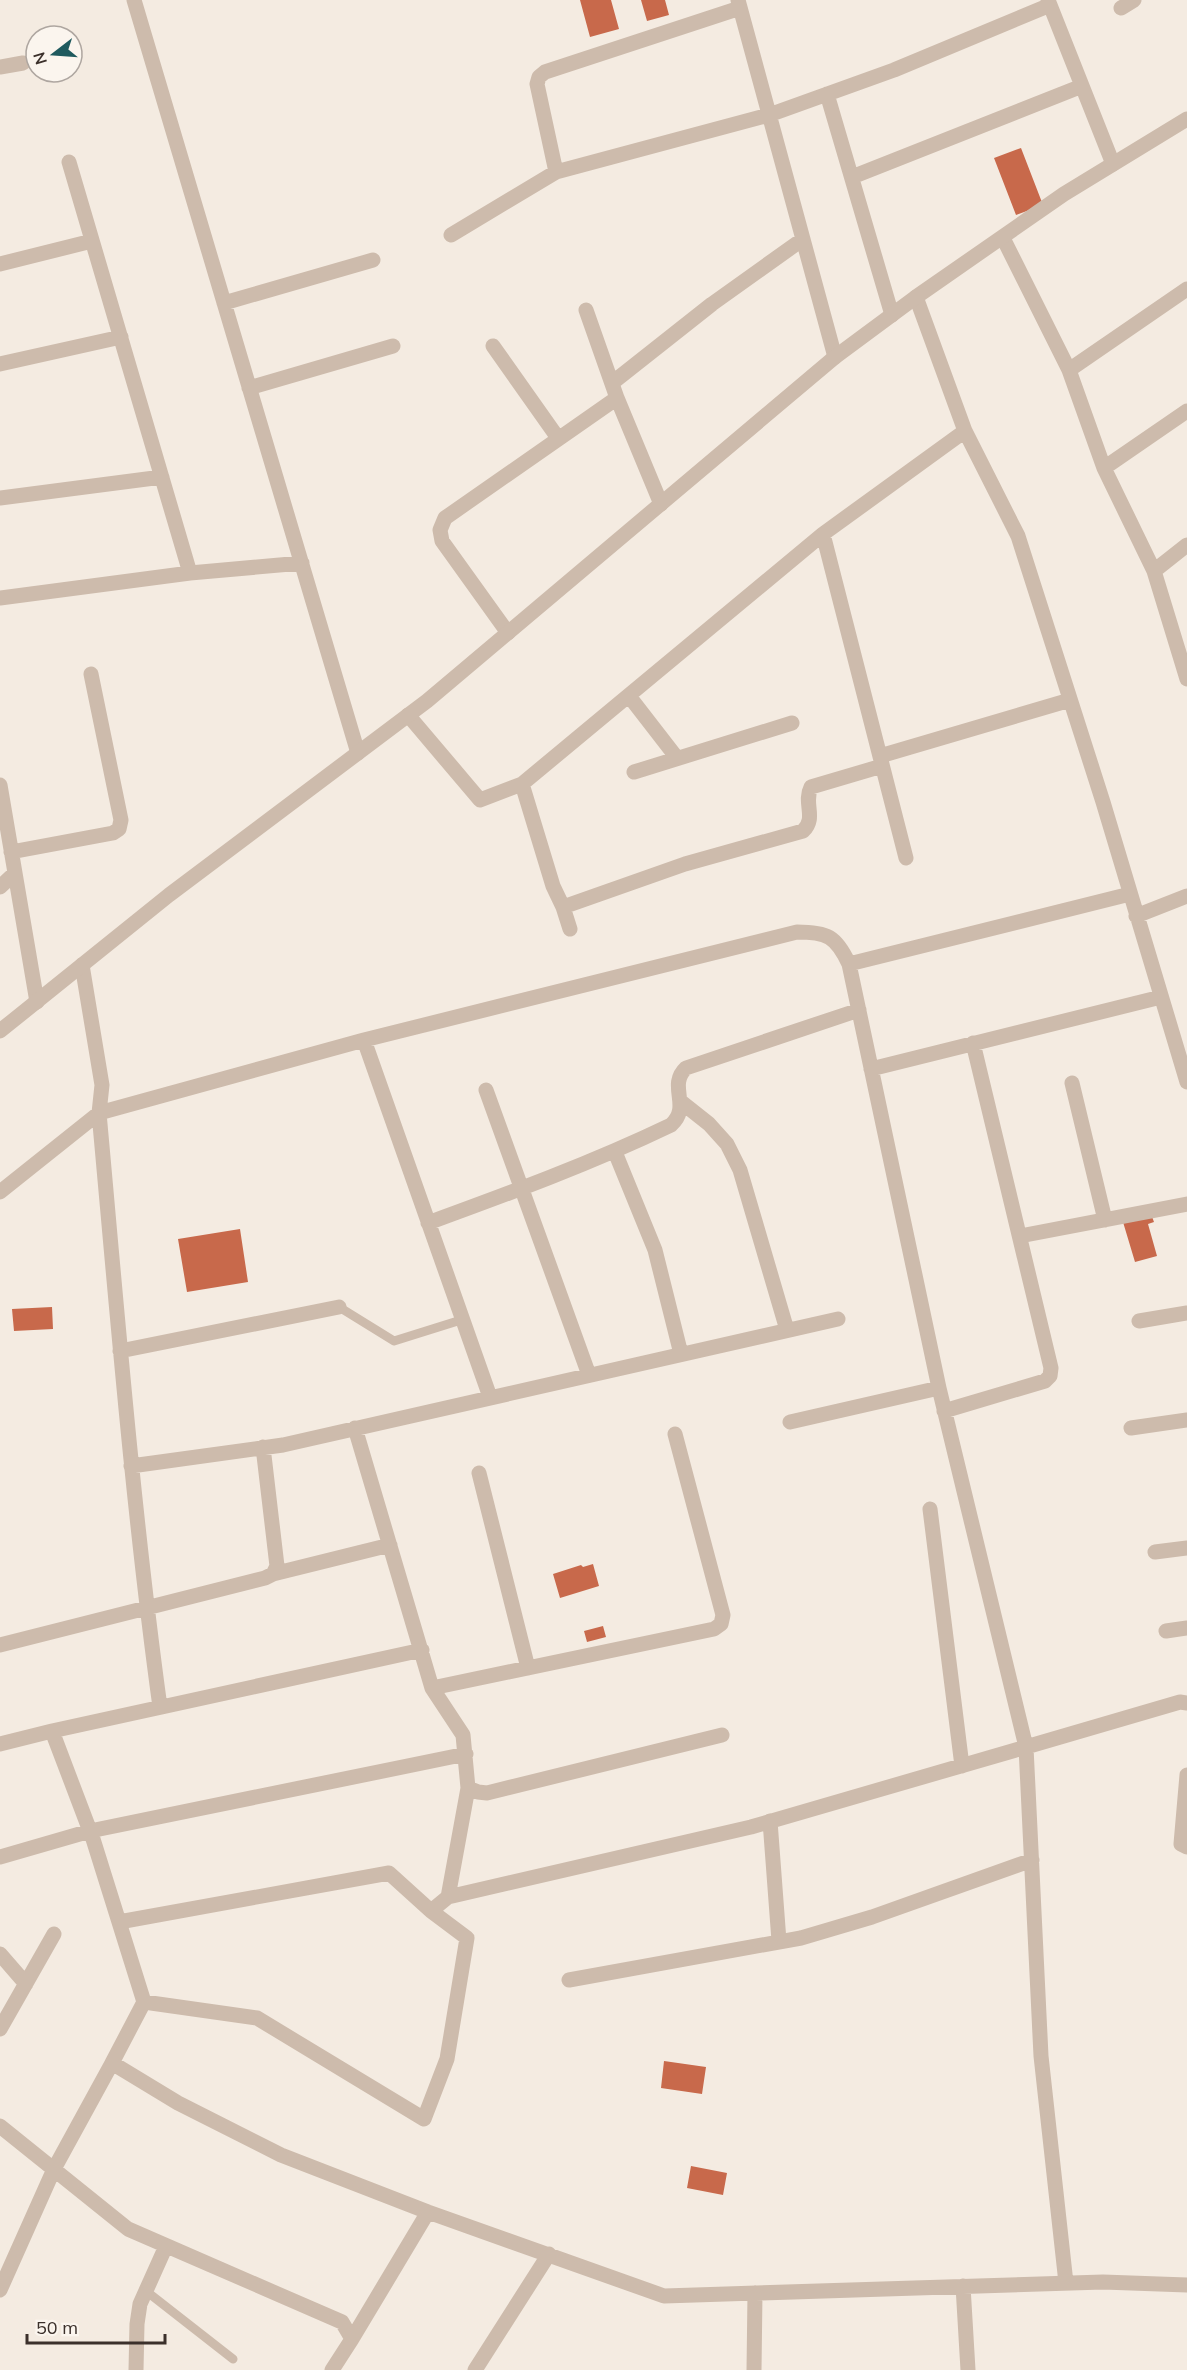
<svg xmlns="http://www.w3.org/2000/svg" width="1187" height="2370" font-family="Mulish,sans-serif">
	<style>
		.building { fill: #c8694b }
		.lines { fill: none; stroke-linecap: round; stroke-linejoin: round }
		.service { stroke: #cdbbac; stroke-width: 9 }
		.minor { stroke: #cdbbac; stroke-width: 15 }
		.tertiary { stroke: #cdbbac; stroke-width: 15 }
	</style>
	<rect width="100%" height="100%" fill="#f4ebe1"/>
	<path class="building" d="M 580,0 L 611,0 L 619,29 L 590,37 Z
		M 641,0 L 665,0 L 669,15 L 647,21 Z
		M 1021,148 L 1043,205 L 1016,215 L 994,158 Z
		M 1151,1214 L 1154,1222 L 1148,1224 L 1157,1256 L 1135,1262 L 1123,1222 Z
		M 240,1229 L 248,1282 L 187,1292 L 178,1239 Z
		M 52,1307 L 53,1329 L 14,1331 L 12,1309 Z
		M 593,1564 L 599,1586 L 560,1598 L 553,1574 L 581,1565 L 583,1567 Z
		M 603,1626 L 606,1637 L 587,1642 L 584,1631 Z
		M 664,2061 L 706,2067 L 702,2094 L 661,2088 Z
		M 691,2166 L 727,2173 L 723,2195 L 687,2188 Z"/>
	<g class="lines">
		<path class="service" d="M 339,1307 L 394,1341 L 461,1320
			M 146,2291 L 233,2359"/>
		<path class="minor" d="M 134,0 L 358,753
			M 738,0 L 835,357
			M 1048,0 L 1113,164
			M 1121,8 L 1134,0
			M 0,67 L 23,63
			M 827,94 L 892,315
			M 69,162 L 190,573
			M 556,172 L 537,84 L 539,77 L 545,72 L 740,8
			M 852,177 L 1082,86
			M 451,235 L 556,172 L 769,115 L 894,70 L 1050,5
			M 1003,238 L 1069,370 L 1104,468 L 1154,571 L 1187,679
			M 0,264 L 92,241
			M 224,303 L 373,260
			M 586,310 L 617,398 L 661,504
			M 493,346 L 558,438
			M 0,364 L 121,337
			M 1069,370 L 1187,289
			M 612,383 L 712,304 L 803,239
			M 249,388 L 393,346
			M 965,431 L 1018,536 L 1103,802 L 1187,1082
			M 1104,468 L 1187,411
			M 0,498 L 162,477
			M 823,534 L 906,858
			M 1154,571 L 1187,545
			M 0,598 L 190,573 L 302,563
			M 508,633 L 442,541 L 440,530 L 445,518 L 617,398
			M 629,696 L 677,758
			M 408,715 L 480,800 L 522,784 L 823,534 L 965,431 L 916,297
			M 880,756 L 1070,700
			M 634,772 L 792,723
			M 522,784 L 553,886 L 563,907 L 685,864 L 803,831 C 817,818 803,803 811,787 L 882,766
			M 0,785 L 37,1002
			M 11,852 L 113,833 L 119,829 L 121,820 L 91,674
			M 0,887 L 15,873
			M 563,907 L 570,929
			M 1136,916 L 1187,896
			M 849,964 L 1130,894
			M 82,965 L 102,1085 L 99,1113 C 117,1311 133,1510 160,1707
			M 364,1040 L 490,1397
			M 871,1069 L 1161,997
			M 1072,1083 L 1105,1220
			M 486,1090 L 589,1375
			M 680,1101 L 709,1124 L 727,1144 L 740,1170 L 787,1330
			M 615,1152 L 655,1250 L 681,1354
			M 0,1192 L 99,1113 L 364,1040 L 797,932 C 827,932 836,936 849,964 L 939,1388 L 1026,1747 L 751,1827 L 448,1897 L 431,1911
			M 428,1223 C 510,1193 592,1163 671,1125 C 692,1106 667,1086 686,1068 L 859,1010
			M 1020,1236 L 1187,1204
			M 1139,1321 L 1187,1313
			M 120,1351 L 339,1307
			M 944,1411 L 1045,1381 L 1050,1376 L 1051,1368 L 973,1043
			M 790,1422 L 939,1388
			M 355,1428 L 432,1688 L 463,1735 L 468,1788 L 478,1792 L 487,1793 L 722,1735
			M 1131,1428 L 1187,1420
			M 131,1466 L 283,1445 L 838,1319
			M 479,1473 L 528,1668
			M 930,1509 L 962,1766
			M 1155,1552 L 1187,1548
			M 273,1574 L 390,1545
			M 1166,1631 L 1187,1628
			M 0,1645 L 265,1578 L 273,1574 L 277,1566 L 263,1447
			M 432,1688 L 714,1629 L 721,1624 L 723,1615 L 675,1434
			M 52,1731 L 422,1650
			M 0,1744 L 52,1731 L 93,1839 L 144,2002 L 112,2063
			M 1187,1775 L 1181,1844 L 1187,1847
			M 770,1821 L 779,1941
			M 0,1857 L 90,1831 L 466,1754
			M 448,1897 L 468,1788
			M 119,1922 L 389,1873 L 431,1911 L 467,1938 L 447,2059 L 424,2119 L 257,2018 L 144,2002
			M 0,1954 L 26,1984
			M 569,1980 L 801,1938 L 872,1917 L 1032,1860
			M 0,2029 L 54,1934
			M 0,2126 L 128,2229 L 342,2322 L 352,2339 L 332,2370
			M 1066,2283 L 1041,2056 L 1026,1747 L 1180,1702 L 1187,1703
			M 963,2286 L 968,2370
			M 0,2290 L 54,2169 L 112,2063 L 178,2103 L 281,2155 L 428,2212 L 664,2296 L 1103,2282 L 1187,2285
			M 352,2339 L 428,2212
			M 136,2370 L 137,2324 L 140,2304 L 166,2246
			M 475,2370 L 549,2254
			M 754,2370 L 755,2293"/>
		<path class="tertiary" d="M 0,1031 L 169,895 L 427,701 L 835,357 L 916,297 L 1064,194 L 1187,119"/>
	</g>
	<g transform="translate(54 54) rotate(253)"><circle r="28" fill="#fbf5ee" stroke="#aea6a0" stroke-width="1.5"/>
	<path d="M0-4.5L10 22L0 15L-10 22Z" fill="#1f5a5e"/>
	<text y="-9" font-size="16" font-weight="bold" text-anchor="middle" fill="#3b302b">N</text>
	</g>
	<path d="M27 2334v9h138v-9" fill="none" stroke="#3b302b" stroke-width="3"/>
	<text x="36" y="2334" font-size="18" fill="#3b302b" stroke="#fbf5ee" stroke-width="4.5" paint-order="stroke">50 m</text>
</svg>
